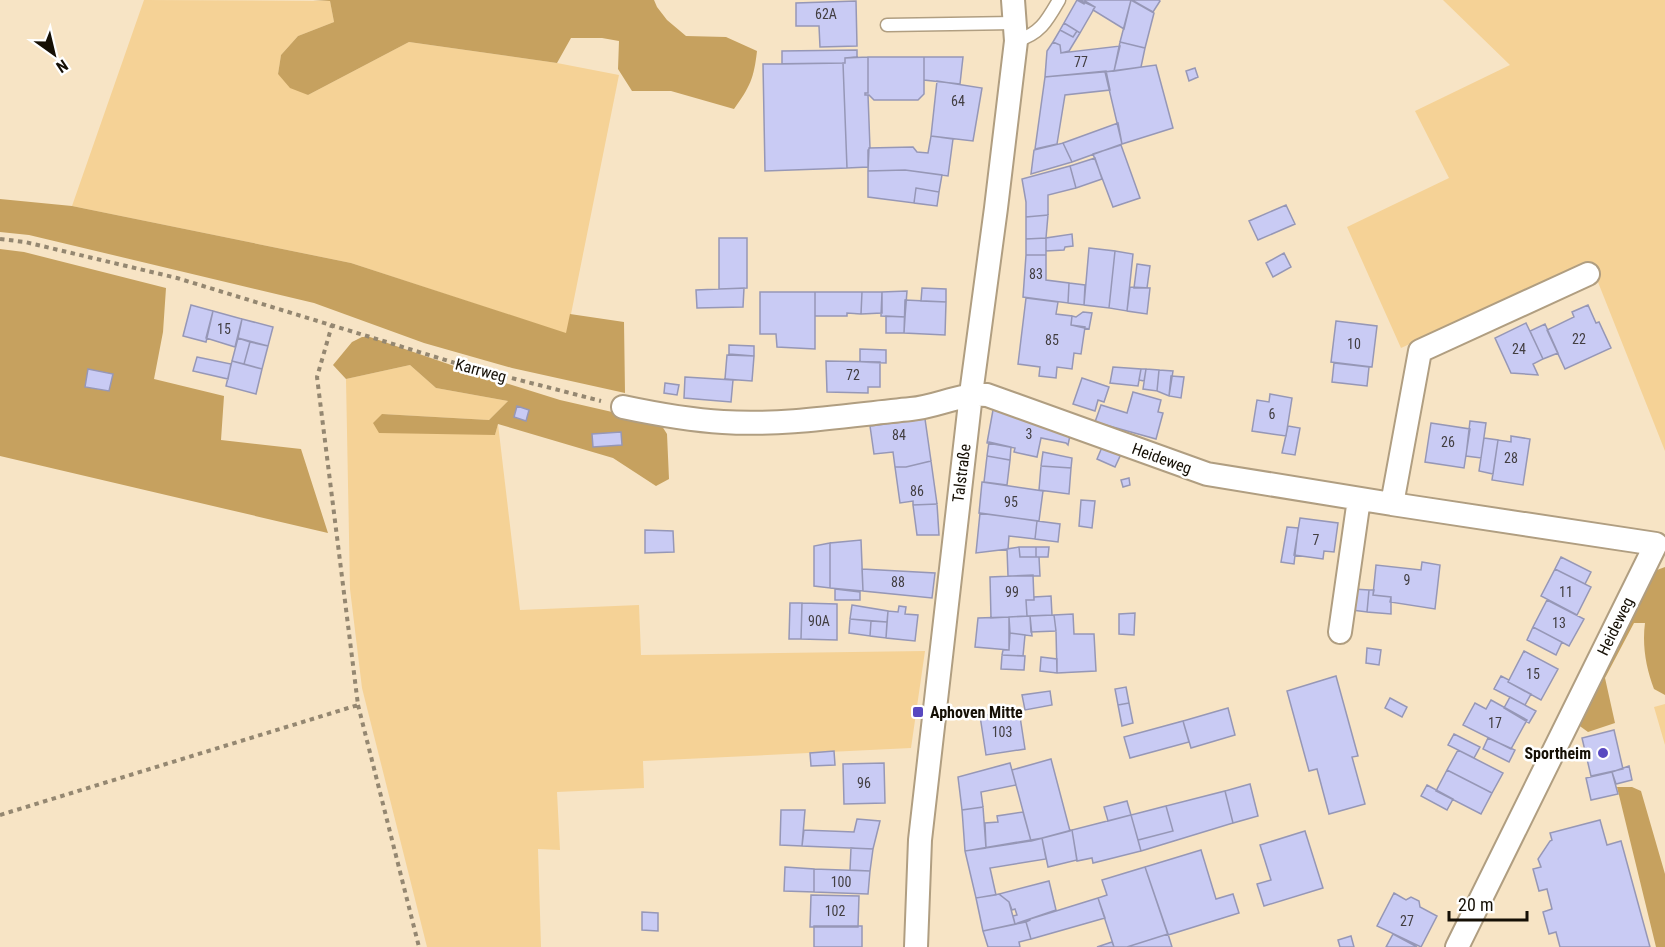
<svg xmlns="http://www.w3.org/2000/svg" width="1665" height="947" font-family="'Roboto Condensed',sans-serif">
	<style>
		.green { fill: #f5d296 }
		.forest { fill: #c6a15f }
		.building { fill: #c9cbf4; stroke: #9697b6; stroke-width: 1.5 }
		.lines { fill: none; stroke-linecap: round; stroke-linejoin: round }
		.lane-casing { stroke: #b09e81; stroke-width: 15 }
		.street-casing { stroke: #b09e81; stroke-width: 26 }
		.path { stroke: #948771; stroke-width: 4; stroke-dasharray: 4.5 4.5; stroke-linecap: butt }
		.lane { stroke: #fff; stroke-width: 12 }
		.street { stroke: #fff; stroke-width: 22 }
		.poi-dot { fill: #5848c0; stroke: #fff; stroke-width: 2 }
		.labels { text-anchor: middle; stroke-width: 5; stroke-linejoin: round; paint-order: stroke }
		.number-label { font-size: 14px; fill: #423e41 }
		.street-label { font-size: 16px; fill: #150f05; stroke: #fff }
		.poi-label { font-size: 16px; font-weight: bold; fill: #150f05; stroke: #fff; text-anchor: start }
	</style>
	<rect width="100%" height="100%" fill="#f7e4c5"/>
	<path class="green" d="M 144,0 L 330,1 L 334,22 L 298,36 L 281,55 L 278,74 L 308,95 L 409,42 L 557,63 L 619,75 L 567,334 L 351,263 L 72,206 Z
		M 1443,0 L 1665,0 L 1665,451 L 1590,262 L 1401,348 L 1347,227 L 1449,178 L 1415,111 L 1510,65 Z
		M 410,365 L 436,388 L 508,401 L 489,420 L 382,414 L 495,435 L 498,424 L 520,610 L 639,605 L 641,655 L 925,651 L 911,748 L 643,761 L 644,788 L 557,792 L 560,850 L 538,849 L 541,947 L 427,947 L 362,688 L 350,589 L 346,379 Z
		M 1665,704 L 1665,745 L 1654,707 Z"/>
	<path class="forest" d="M 313,0 L 654,0 L 657,7 L 667,20 L 686,36 L 726,37 L 757,51 C 754,78 750,87 734,109 L 671,91 L 632,91 L 618,69 L 619,41 L 602,38 L 571,38 L 557,63 L 409,42 L 308,95 L 290,88 L 278,74 L 281,55 L 298,36 L 334,22 L 330,1 Z
		M 0,199 L 72,206 L 351,263 L 566,333 L 570,314 L 624,322 L 625,393 L 512,368 L 424,343 L 314,303 L 29,235 L 0,232 Z
		M 0,249 L 24,252 L 166,288 L 163,332 L 154,379 L 224,396 L 221,440 L 301,449 L 328,533 L 0,456 Z
		M 362,337 L 370,337 L 483,376 L 560,400 L 660,423 L 667,434 L 669,479 L 656,486 L 613,458 L 498,424 L 495,435 L 379,433 L 373,423 L 382,414 L 489,420 L 508,401 L 436,388 L 410,365 L 346,379 L 333,365 L 352,342 Z
		M 1665,567 L 1665,695 L 1654,689 C 1646,668 1642,645 1645,623 L 1634,623 L 1605,678 L 1615,723 L 1588,732 L 1577,724 L 1657,570 Z
		M 1617,787 L 1632,787 L 1641,791 L 1665,874 L 1665,947 L 1656,947 Z"/>
	<path class="building" d="M 1077,0 L 1084,4 L 1085,1 L 1095,7 L 1080,33 L 1064,23 Z
		M 1079,0 L 1131,0 L 1124,29 L 1093,10 L 1095,7 Z
		M 1131,0 L 1154,13 L 1145,48 L 1120,42 Z
		M 1132,0 L 1159,0 L 1160,1 L 1153,12 Z
		M 856,1 L 857,46 L 820,47 L 819,26 L 796,26 L 796,3 Z
		M 1064,23 L 1077,31 L 1073,37 L 1060,30 Z
		M 1060,30 L 1073,37 L 1077,31 L 1080,33 L 1069,51 L 1061,53 L 1060,45 L 1053,42 Z
		M 1053,42 L 1060,45 L 1061,53 L 1120,46 L 1114,71 L 1045,77 L 1047,51 Z
		M 1120,42 L 1145,48 L 1141,67 L 1114,71 Z
		M 857,50 L 857,57 L 845,58 L 845,63 L 782,64 L 782,51 Z
		M 868,57 L 924,57 L 924,94 L 918,100 L 874,100 L 869,95 L 865,95 L 865,93 L 868,93 Z
		M 868,57 L 868,93 L 865,93 L 865,95 L 868,95 L 870,148 L 868,150 L 868,167 L 847,168 L 843,63 L 845,63 L 845,58 Z
		M 924,57 L 963,57 L 960,84 L 924,80 Z
		M 843,63 L 847,168 L 765,171 L 763,64 Z
		M 1156,65 L 1173,128 L 1122,144 L 1105,72 Z
		M 1195,68 L 1198,77 L 1189,81 L 1186,71 Z
		M 1106,71 L 1110,90 L 1065,95 L 1057,144 L 1035,149 L 1045,77 Z
		M 937,81 L 982,88 L 973,141 L 931,136 Z
		M 1118,123 L 1122,144 L 1072,162 L 1063,143 Z
		M 931,136 L 953,139 L 948,176 L 905,170 L 868,171 L 869,148 L 913,147 L 917,152 L 928,153 Z
		M 1063,143 L 1072,162 L 1031,174 L 1034,150 Z
		M 1121,145 L 1140,198 L 1113,207 L 1093,154 Z
		M 1095,158 L 1102,179 L 1076,188 L 1070,166 Z
		M 1070,166 L 1076,188 L 1048,195 L 1048,215 L 1026,217 L 1026,202 L 1022,179 Z
		M 905,170 L 942,175 L 939,192 L 916,188 L 914,203 L 868,197 L 868,171 Z
		M 916,188 L 939,192 L 937,206 L 914,203 Z
		M 1286,205 L 1295,224 L 1258,240 L 1249,221 Z
		M 1048,215 L 1046,238 L 1026,239 L 1026,217 Z
		M 1072,234 L 1073,246 L 1065,247 L 1064,250 L 1046,251 L 1046,238 Z
		M 719,238 L 747,238 L 747,288 L 719,289 Z
		M 1046,238 L 1046,255 L 1026,255 L 1026,239 Z
		M 1089,248 L 1115,251 L 1109,308 L 1084,305 Z
		M 1115,251 L 1133,254 L 1127,311 L 1109,308 Z
		M 1284,253 L 1291,267 L 1273,277 L 1266,263 Z
		M 1026,255 L 1046,255 L 1046,280 L 1069,283 L 1068,303 L 1023,297 Z
		M 1137,264 L 1150,266 L 1147,288 L 1134,288 Z
		M 1069,283 L 1085,285 L 1084,305 L 1068,303 Z
		M 1130,287 L 1150,288 L 1147,314 L 1127,311 Z
		M 744,288 L 743,307 L 697,308 L 696,290 Z
		M 922,288 L 946,289 L 946,302 L 921,301 Z
		M 907,291 L 905,317 L 881,316 L 882,292 Z
		M 760,292 L 815,292 L 815,349 L 777,347 L 776,334 L 760,334 Z
		M 815,292 L 862,292 L 861,314 L 847,313 L 847,316 L 815,316 Z
		M 862,292 L 882,292 L 882,313 L 861,314 Z
		M 1026,298 L 1058,302 L 1056,314 L 1072,316 L 1071,325 L 1085,327 L 1081,354 L 1074,353 L 1072,369 L 1057,367 L 1056,378 L 1039,376 L 1040,367 L 1018,364 Z
		M 905,300 L 946,302 L 945,335 L 904,333 Z
		M 191,305 L 213,311 L 206,342 L 183,336 Z
		M 1588,305 L 1596,323 L 1599,322 L 1611,348 L 1565,369 L 1547,330 L 1574,317 L 1572,312 Z
		M 213,311 L 242,319 L 235,347 L 206,338 Z
		M 1083,312 L 1092,313 L 1089,329 L 1071,325 L 1072,316 L 1076,317 Z
		M 886,316 L 905,317 L 904,333 L 886,333 Z
		M 242,319 L 273,327 L 268,346 L 238,338 Z
		M 1336,321 L 1377,326 L 1372,367 L 1331,362 Z
		M 1526,323 L 1543,359 L 1533,364 L 1538,375 L 1511,373 L 1495,338 Z
		M 1545,324 L 1558,353 L 1543,359 L 1530,331 Z
		M 238,338 L 250,342 L 244,364 L 232,361 Z
		M 250,342 L 268,346 L 262,369 L 244,364 Z
		M 729,345 L 754,346 L 754,356 L 729,354 Z
		M 860,349 L 886,350 L 886,363 L 860,362 Z
		M 727,355 L 754,356 L 752,381 L 725,379 Z
		M 197,357 L 231,364 L 228,379 L 193,371 Z
		M 232,361 L 262,369 L 256,394 L 226,386 Z
		M 826,361 L 880,362 L 880,387 L 868,387 L 868,393 L 827,392 Z
		M 1334,363 L 1369,367 L 1367,386 L 1332,382 Z
		M 1113,367 L 1141,369 L 1138,386 L 1110,383 Z
		M 88,369 L 113,374 L 109,391 L 85,387 Z
		M 1141,369 L 1146,369 L 1144,381 L 1139,380 Z
		M 1146,369 L 1159,370 L 1157,391 L 1143,389 Z
		M 1159,370 L 1173,371 L 1169,396 L 1157,391 Z
		M 1171,376 L 1184,377 L 1181,398 L 1169,396 Z
		M 685,377 L 733,380 L 731,402 L 684,398 Z
		M 1082,378 L 1109,387 L 1104,402 L 1098,400 L 1095,411 L 1073,404 Z
		M 665,383 L 679,385 L 677,395 L 664,393 Z
		M 1133,392 L 1161,400 L 1158,412 L 1163,413 L 1156,439 L 1095,422 L 1101,405 L 1127,413 Z
		M 1270,394 L 1292,398 L 1286,436 L 1252,431 L 1257,400 L 1269,402 Z
		M 517,406 L 529,410 L 526,421 L 514,417 Z
		M 993,410 L 1053,424 L 1071,431 L 1068,445 L 1066,443 L 1041,438 L 1037,457 L 1014,452 L 1015,448 L 987,443 Z
		M 925,419 L 931,461 L 906,467 L 895,467 L 893,452 L 874,454 L 870,426 Z
		M 1470,421 L 1486,423 L 1481,458 L 1466,456 Z
		M 1431,423 L 1470,429 L 1464,468 L 1425,462 Z
		M 1288,426 L 1300,428 L 1295,455 L 1282,453 Z
		M 621,432 L 622,445 L 593,447 L 592,434 Z
		M 1511,436 L 1530,439 L 1523,485 L 1492,480 L 1498,440 L 1511,442 Z
		M 1484,438 L 1498,440 L 1493,474 L 1479,471 Z
		M 989,442 L 1011,447 L 1010,460 L 987,456 Z
		M 1103,445 L 1121,454 L 1115,467 L 1097,459 Z
		M 1043,452 L 1072,458 L 1071,468 L 1041,466 Z
		M 987,456 L 1010,460 L 1007,485 L 984,482 Z
		M 931,461 L 937,504 L 913,505 L 913,501 L 900,503 L 895,467 L 906,467 Z
		M 1041,466 L 1071,468 L 1069,494 L 1039,490 Z
		M 1129,478 L 1130,485 L 1123,487 L 1121,480 Z
		M 982,482 L 1043,491 L 1039,521 L 979,513 Z
		M 1081,500 L 1095,501 L 1092,528 L 1079,526 Z
		M 937,504 L 939,535 L 917,535 L 913,505 Z
		M 980,513 L 1037,521 L 1035,539 L 1009,536 L 1008,549 L 976,553 Z
		M 1300,518 L 1338,523 L 1334,552 L 1324,551 L 1323,559 L 1294,555 Z
		M 1037,521 L 1060,524 L 1058,542 L 1035,539 Z
		M 1287,527 L 1298,528 L 1294,564 L 1281,562 Z
		M 645,530 L 673,531 L 674,552 L 645,553 Z
		M 861,540 L 863,591 L 830,588 L 830,543 Z
		M 830,543 L 830,588 L 814,586 L 814,546 Z
		M 1019,547 L 1020,557 L 1039,557 L 1040,576 L 1008,576 L 1007,549 Z
		M 1019,547 L 1036,547 L 1036,557 L 1020,557 Z
		M 1036,547 L 1049,547 L 1048,557 L 1036,557 Z
		M 1561,557 L 1591,572 L 1585,584 L 1555,569 Z
		M 1422,562 L 1440,565 L 1435,609 L 1390,602 L 1391,597 L 1373,595 L 1376,565 L 1421,570 Z
		M 862,569 L 935,573 L 932,598 L 863,591 Z
		M 1555,569 L 1591,587 L 1577,615 L 1541,596 Z
		M 1033,575 L 1034,600 L 1026,600 L 1027,616 L 991,618 L 990,577 Z
		M 835,589 L 860,592 L 860,600 L 835,600 Z
		M 1353,589 L 1369,590 L 1367,612 L 1352,610 Z
		M 1369,590 L 1374,590 L 1373,595 L 1391,597 L 1391,614 L 1367,612 Z
		M 1051,596 L 1052,615 L 1027,616 L 1026,600 L 1034,600 L 1034,597 Z
		M 1547,600 L 1584,619 L 1569,646 L 1533,627 Z
		M 790,603 L 802,603 L 801,639 L 789,639 Z
		M 802,603 L 837,604 L 837,640 L 801,639 Z
		M 852,605 L 888,611 L 887,622 L 850,619 Z
		M 899,606 L 906,607 L 905,614 L 918,615 L 915,641 L 886,638 L 888,611 L 898,612 Z
		M 1135,613 L 1134,635 L 1119,634 L 1119,614 Z
		M 1073,614 L 1074,634 L 1094,634 L 1096,671 L 1057,673 L 1056,631 L 1054,615 Z
		M 1054,615 L 1056,631 L 1031,632 L 1030,616 Z
		M 1030,616 L 1032,636 L 1010,633 L 1009,617 Z
		M 1009,617 L 1009,650 L 975,647 L 978,618 Z
		M 850,619 L 871,621 L 870,636 L 849,633 Z
		M 871,621 L 887,622 L 886,638 L 870,636 Z
		M 1533,627 L 1562,642 L 1556,655 L 1527,640 Z
		M 1010,633 L 1025,635 L 1023,656 L 1002,655 L 1003,650 L 1009,650 Z
		M 1367,648 L 1381,650 L 1379,665 L 1366,663 Z
		M 1524,651 L 1558,669 L 1541,700 L 1508,682 Z
		M 1002,655 L 1025,656 L 1024,670 L 1001,669 Z
		M 1041,657 L 1057,659 L 1057,673 L 1040,671 Z
		M 1336,676 L 1358,756 L 1352,757 L 1365,804 L 1329,814 L 1317,769 L 1309,771 L 1287,691 Z
		M 1501,676 L 1509,680 L 1508,682 L 1531,694 L 1525,705 L 1494,689 Z
		M 1126,687 L 1129,703 L 1118,705 L 1115,689 Z
		M 1050,691 L 1052,705 L 1025,710 L 1022,695 Z
		M 1510,697 L 1536,711 L 1529,723 L 1504,708 Z
		M 1390,698 L 1407,707 L 1402,717 L 1385,708 Z
		M 1491,700 L 1527,720 L 1511,749 L 1463,725 L 1475,703 L 1486,709 Z
		M 1129,703 L 1133,723 L 1122,726 L 1118,705 Z
		M 1228,708 L 1235,735 L 1191,748 L 1183,721 Z
		M 1019,710 L 1025,749 L 986,755 L 980,716 Z
		M 1183,721 L 1189,742 L 1130,758 L 1124,737 Z
		M 1614,730 L 1623,769 L 1591,776 L 1582,738 Z
		M 1454,734 L 1480,747 L 1474,758 L 1448,745 Z
		M 1488,738 L 1515,750 L 1509,762 L 1483,749 Z
		M 1458,750 L 1503,773 L 1492,793 L 1447,770 Z
		M 834,751 L 835,765 L 811,766 L 810,753 Z
		M 1051,759 L 1070,831 L 1031,841 L 1012,770 Z
		M 884,763 L 885,803 L 844,804 L 843,764 Z
		M 1010,763 L 1016,785 L 981,792 L 983,807 L 962,810 L 958,777 Z
		M 1629,766 L 1632,780 L 1616,784 L 1612,772 Z
		M 1447,770 L 1492,793 L 1481,814 L 1436,791 Z
		M 1612,772 L 1618,794 L 1591,800 L 1586,778 Z
		M 1250,784 L 1258,816 L 1233,823 L 1225,791 Z
		M 1427,785 L 1453,799 L 1447,810 L 1421,796 Z
		M 1225,791 L 1233,823 L 1141,851 L 1138,840 L 1173,831 L 1166,806 Z
		M 1127,801 L 1131,815 L 1108,821 L 1104,807 Z
		M 1166,806 L 1173,831 L 1138,840 L 1131,815 Z
		M 983,807 L 986,848 L 965,851 L 962,810 Z
		M 781,810 L 805,810 L 802,846 L 780,845 Z
		M 1023,812 L 1031,841 L 986,848 L 985,823 L 998,822 L 997,816 Z
		M 1131,815 L 1141,851 L 1093,863 L 1092,858 L 1077,861 L 1072,830 Z
		M 857,819 L 880,821 L 873,849 L 802,846 L 804,830 L 854,832 Z
		M 1600,820 L 1607,845 L 1621,841 L 1650,947 L 1560,947 L 1556,932 L 1549,934 L 1543,912 L 1552,909 L 1547,889 L 1539,891 L 1533,869 L 1541,867 L 1538,859 L 1550,841 L 1552,840 L 1550,833 Z
		M 1072,830 L 1077,860 L 1048,867 L 1042,838 Z
		M 1305,831 L 1323,888 L 1264,906 L 1257,884 L 1271,880 L 1260,845 Z
		M 1042,838 L 1046,859 L 990,868 L 996,895 L 976,898 L 965,851 Z
		M 851,848 L 873,849 L 870,871 L 850,870 Z
		M 1201,850 L 1216,899 L 1233,894 L 1239,913 L 1168,935 L 1145,867 Z
		M 785,867 L 814,869 L 814,892 L 784,891 Z
		M 1145,867 L 1168,934 L 1127,947 L 1114,947 L 1098,898 L 1107,895 L 1102,880 Z
		M 814,869 L 870,871 L 868,894 L 814,892 Z
		M 1049,881 L 1056,910 L 1015,924 L 1013,916 L 1017,915 L 1015,909 L 1012,910 L 1009,902 L 999,894 Z
		M 1394,893 L 1406,900 L 1411,897 L 1419,901 L 1420,907 L 1437,916 L 1421,947 L 1377,926 Z
		M 999,894 L 1009,902 L 1015,924 L 983,931 L 976,898 Z
		M 811,895 L 859,896 L 858,927 L 810,927 Z
		M 1098,898 L 1105,918 L 1031,939 L 1026,922 L 1030,920 L 1030,919 Z
		M 642,912 L 658,913 L 658,931 L 642,930 Z
		M 1026,922 L 1031,939 L 1019,942 L 1020,947 L 988,947 L 983,931 Z
		M 814,926 L 862,926 L 862,947 L 814,947 Z
		M 1168,934 L 1172,947 L 1127,947 Z
		M 1393,934 L 1417,947 L 1386,947 Z
		M 1351,936 L 1354,947 L 1340,947 L 1338,940 Z
		M 1112,942 L 1114,947 L 1097,947 Z"/>
	<g class="lines">
		<defs>
			<path id="lane" d="M 887,25 L 1014,23
				M 1016,41 C 1040,34 1047,21 1059,0"/>
			<path id="street" d="M 623,407 C 656,414 689,420 723,422 C 785,426 849,415 911,409 C 937,407 960,393 987,395 L 1207,474 L 1392,504
				M 1340,632 L 1359,499
				M 916,947 L 920,840 L 971,394 L 996,208 L 1016,41 L 1013,0
				M 1457,947 L 1656,544 L 1392,504 L 1420,351 L 1588,274"/>
		</defs>
		<use href="#lane" class="lane-casing"/>
		<use href="#street" class="street-casing"/>
		<path class="path" d="M 0,239 L 25,242 L 177,278 L 465,366 L 601,401
			M 358,705 L 419,947
			M 0,815 L 358,705 L 317,377 L 332,325"/>
		<use href="#lane" class="lane"/>
		<use href="#street" class="street"/>
	</g>
	<g class="poi-dot">
		<rect x="912" y="706" width="12" height="12" rx="3"/>
		<circle cx="1603" cy="753" r="6"/>
	</g>
	<g class="labels">
		<g class="number-label">
			<text x="826" y="19">62A</text>
			<text x="1081" y="67">77</text>
			<text x="958" y="106">64</text>
			<text x="1036" y="279">83</text>
			<text x="224" y="334">15</text>
			<text x="1579" y="344">22</text>
			<text x="1052" y="345">85</text>
			<text x="1354" y="349">10</text>
			<text x="1519" y="354">24</text>
			<text x="853" y="380">72</text>
			<text x="1272" y="419">6</text>
			<text x="1029" y="439">3</text>
			<text x="899" y="440">84</text>
			<text x="1448" y="447">26</text>
			<text x="1511" y="463">28</text>
			<text x="917" y="496">86</text>
			<text x="1011" y="507">95</text>
			<text x="1316" y="545">7</text>
			<text x="1407" y="585">9</text>
			<text x="898" y="587">88</text>
			<text x="1012" y="597">99</text>
			<text x="1566" y="597">11</text>
			<text x="819" y="626">90A</text>
			<text x="1559" y="628">13</text>
			<text x="1533" y="679">15</text>
			<text x="1495" y="728">17</text>
			<text x="1002" y="737">103</text>
			<text x="864" y="788">96</text>
			<text x="841" y="887">100</text>
			<text x="835" y="916">102</text>
			<text x="1407" y="926">27</text>
		</g>
		<g class="street-label">
			<text transform="translate(481 370) rotate(15)" y="6">Karrweg</text>
			<text transform="translate(1162 458) rotate(20)" y="6">Heideweg</text>
			<text transform="translate(961 473) rotate(-83)" y="6">Talstraße</text>
			<text transform="translate(1615 626) rotate(-64)" y="6">Heideweg</text>
		</g>
		<g class="poi-label">
			<text x="930" y="718">Aphoven Mitte</text>
			<text x="1591" y="759" text-anchor="end">Sportheim</text>
		</g>
	</g>
	<g transform="translate(54 54) rotate(146)" stroke="#ffffff" stroke-width="4.5" paint-order="stroke">
	<path d="M0-4.5L10 22L0 15L-10 22Z" fill="#150f05"/>
	<text y="-9" font-size="16" font-weight="bold" text-anchor="middle" fill="#150f05">N</text>
	</g>
	<path d="M1449 911v9h78v-9" fill="none" stroke="#150f05" stroke-width="3"/>
	<text x="1458" y="911" font-size="18" fill="#150f05" stroke="#ffffff" stroke-width="4.5" paint-order="stroke">20 m</text>
</svg>
